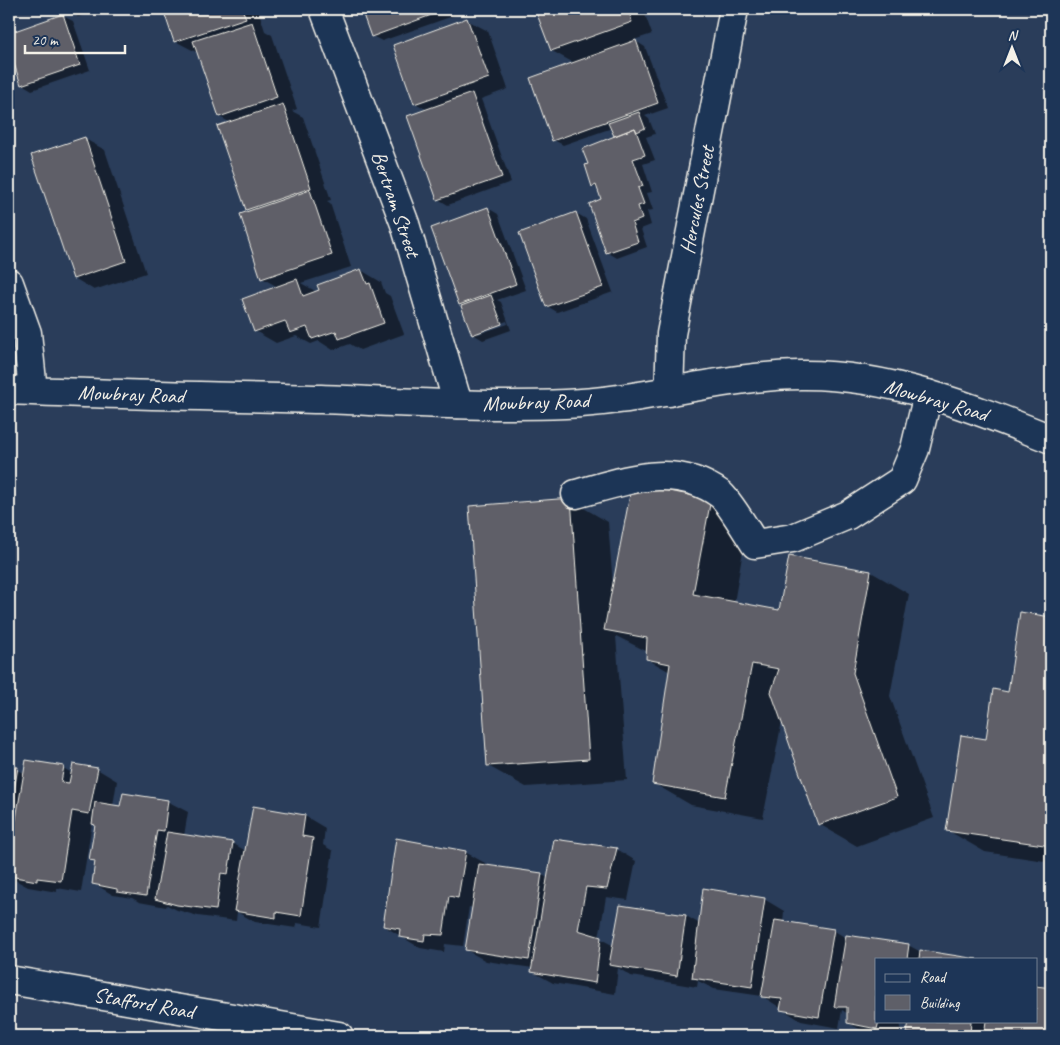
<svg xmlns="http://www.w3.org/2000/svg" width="1060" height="1045" font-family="Caveat,sans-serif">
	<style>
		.shadow { fill: #0007; fill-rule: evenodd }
		.building { fill: #5e5f68; stroke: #f4f1e8 }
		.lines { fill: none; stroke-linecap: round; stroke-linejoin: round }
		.minor-casing { stroke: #f4f1e8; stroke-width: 31 }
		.major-casing { stroke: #f4f1e8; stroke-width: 31 }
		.minor { stroke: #1d3557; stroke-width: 28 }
		.major { stroke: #1d3557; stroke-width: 28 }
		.labels { text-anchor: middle; stroke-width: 4; stroke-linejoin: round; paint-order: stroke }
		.street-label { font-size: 21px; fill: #f4f1e8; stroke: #1d3557 }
	</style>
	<rect width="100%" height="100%" fill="#2a3d5a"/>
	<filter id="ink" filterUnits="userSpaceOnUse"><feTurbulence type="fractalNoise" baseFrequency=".02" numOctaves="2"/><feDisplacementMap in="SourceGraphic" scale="10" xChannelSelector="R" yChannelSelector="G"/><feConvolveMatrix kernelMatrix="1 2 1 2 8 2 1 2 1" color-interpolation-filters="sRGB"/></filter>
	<g filter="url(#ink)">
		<path class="shadow" d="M 67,9 L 103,9 L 78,17 Z
			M 165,9 L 258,9 L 265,31 L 272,35 L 297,109 L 292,111 L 303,117 L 331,200 L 327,201 L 330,203 L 351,267 L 301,283 L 317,292 L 361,270 L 381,282 L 385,293 L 390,296 L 404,334 L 360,350 L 350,344 L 333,350 L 319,341 L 311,344 L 296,336 L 276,343 L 255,331 L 278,287 L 262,278 L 250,212 L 247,210 L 231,123 L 220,117 L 198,52 L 196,52 L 175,41 Z
			M 362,9 L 473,9 L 382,41 L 372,36 Z
			M 536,9 L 643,9 L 652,34 L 634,40 L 645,47 L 668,108 L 645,116 L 649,119 L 655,134 L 646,137 L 655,160 L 643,164 L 652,192 L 647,193 L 653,210 L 647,211 L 651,225 L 641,229 L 647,247 L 617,258 L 607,252 L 603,200 L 599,190 L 593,186 L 615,137 L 612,128 L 563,145 L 554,140 L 574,63 L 552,51 Z
			M 63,16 L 73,21 L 90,70 L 32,90 L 22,84 L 9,44 L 9,34 Z
			M 467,20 L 488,31 L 508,89 L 481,99 L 511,182 L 448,205 L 438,199 L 428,110 L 415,103 Z
			M 85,139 L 105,150 L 146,273 L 94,290 L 74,278 Z
			M 488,208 L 498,214 L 526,290 L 497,300 L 501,302 L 511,330 L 483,340 L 473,334 L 460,304 ZM 507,321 L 508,324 L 478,334 L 478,331 Z
			M 576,213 L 586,219 L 613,292 L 557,312 L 547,306 Z
			M 570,500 L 608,522 L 613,586 L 711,500 L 748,522 L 734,603 L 780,611 L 790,557 L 871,572 L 909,594 L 890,696 L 934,818 L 857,846 L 819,824 L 782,721 L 763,818 L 691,805 L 653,783 L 670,672 L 647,659 L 648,652 L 616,636 L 627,780 L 526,787 L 488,766 Z
			M 1021,614 L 1051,618 L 1051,862 L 985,852 L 947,830 L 1009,693 Z
			M 9,767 L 25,773 L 63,768 L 72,773 L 97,769 L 117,781 L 113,806 L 121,807 L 167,801 L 188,812 L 184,836 L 232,843 L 246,851 L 305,816 L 325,828 L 323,845 L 333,851 L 321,927 L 297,923 L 296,928 L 255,922 L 237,912 L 236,921 L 198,916 L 177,910 L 167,905 L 166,907 L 139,902 L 132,898 L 113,895 L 93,883 L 96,863 L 90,859 L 96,825 L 92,823 L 81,892 L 57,888 L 57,892 L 28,887 L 15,880 L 14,883 L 9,882 Z
			M 616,849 L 636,861 L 628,900 L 606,897 L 599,938 L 614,946 L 686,916 L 700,924 L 764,899 L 784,911 L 783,923 L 833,930 L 846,938 L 908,945 L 921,952 L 971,959 L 876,959 L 876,1021 L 1036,1021 L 1036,984 L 1051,989 L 1051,1036 L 915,1036 L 908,1032 L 909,1026 L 901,1025 L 899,1036 L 878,1036 L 869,1034 L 848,1023 L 848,1014 L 842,1010 L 839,1028 L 801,1021 L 762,996 L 714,989 L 698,981 L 697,987 L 631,976 L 618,968 L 615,994 L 553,983 L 533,972 L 533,968 L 486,961 L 466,950 L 473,908 L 469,907 L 463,946 L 445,944 L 444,952 L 420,948 L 384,926 L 465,852 L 485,863 L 485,866 L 541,874 L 549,879 Z"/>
		<path class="building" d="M 163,9 L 242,9 L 246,18 L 174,42 Z
			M 361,9 L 448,9 L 371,37 Z
			M 535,9 L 628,9 L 632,22 L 551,51 Z
			M 63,14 L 80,65 L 21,85 L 9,48 L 9,33 Z
			M 467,18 L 489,78 L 414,104 L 393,45 Z
			M 252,22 L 277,97 L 219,117 L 193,41 Z
			M 636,40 L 658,103 L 552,141 L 530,78 Z
			M 472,93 L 502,177 L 437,200 L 407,116 Z
			M 283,104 L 311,188 L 246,210 L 217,126 Z
			M 639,112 L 645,128 L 637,132 L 635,128 L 614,136 L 608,123 Z
			M 635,128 L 645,155 L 633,159 L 643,186 L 638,188 L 644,204 L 638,206 L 642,219 L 632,223 L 638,242 L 606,253 L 589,204 L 601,199 L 596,185 L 592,187 L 585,165 L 588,164 L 582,149 Z
			M 85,137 L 126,261 L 73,279 L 31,155 Z
			M 310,190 L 332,255 L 261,279 L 240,214 Z
			M 488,207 L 516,284 L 459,305 L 431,228 Z
			M 576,212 L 603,287 L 546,307 L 519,233 Z
			M 361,269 L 367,284 L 370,283 L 384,323 L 339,339 L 336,331 L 312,339 L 307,327 L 290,333 L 285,321 L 254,332 L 242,299 L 297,279 L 303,296 L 319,290 L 317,285 Z
			M 491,295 L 502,324 L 472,335 L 461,306 Z
			M 632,484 L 711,499 L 693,594 L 779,610 L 789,556 L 871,571 L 853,673 L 897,797 L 818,825 L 771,692 L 779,669 L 752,664 L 725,797 L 652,784 L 670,664 L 646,659 L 647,638 L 604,630 Z
			M 571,498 L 589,759 L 487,766 L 469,506 Z
			M 1020,612 L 1051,617 L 1051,846 L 946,831 L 961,735 L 986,739 L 993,689 L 1008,692 Z
			M 26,760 L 64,766 L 61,782 L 69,783 L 73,764 L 98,768 L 89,814 L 72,811 L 61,881 L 37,878 L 37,881 L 9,876 L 9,860 Z
			M 9,766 L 18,767 L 9,820 Z
			M 123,793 L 168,800 L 164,831 L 157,830 L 146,896 L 117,892 L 117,889 L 92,884 L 95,861 L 89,860 L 95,825 L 92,824 L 95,802 L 120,806 Z
			M 253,806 L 305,815 L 302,836 L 313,838 L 301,916 L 276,912 L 276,918 L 234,911 Z
			M 167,832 L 233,842 L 228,874 L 221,873 L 216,910 L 177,905 L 155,899 Z
			M 396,838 L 466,851 L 458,898 L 449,896 L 443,935 L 425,934 L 424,941 L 399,937 L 400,929 L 383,926 Z
			M 554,839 L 617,848 L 607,889 L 586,887 L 578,930 L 601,937 L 595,983 L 531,972 Z
			M 479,864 L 542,873 L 529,960 L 465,950 Z
			M 703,888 L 765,898 L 752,987 L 692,978 Z
			M 620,905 L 686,915 L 677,976 L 609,965 Z
			M 775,920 L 834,929 L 819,1017 L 780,1010 L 782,999 L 761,997 Z
			M 846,935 L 909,944 L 907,959 L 876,959 L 876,1021 L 879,1021 L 877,1029 L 847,1023 L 847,1007 L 834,1007 Z
			M 920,950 L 977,959 L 919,959 Z
			M 1036,986 L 1051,988 L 1050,1036 L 984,1036 L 986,1021 L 1036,1021 Z
			M 909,1021 L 971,1021 L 970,1036 L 932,1036 L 907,1033 Z"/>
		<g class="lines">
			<defs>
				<path id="minor" d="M 324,9 L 405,224 L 458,404
					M 669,392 L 671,334 L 734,9
					M 576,494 C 625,481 674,461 720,494 C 729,501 747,532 755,544 L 793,538 L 848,515 L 902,480 L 915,449 L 928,394
					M 9,980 L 339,1036"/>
				<path id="major" d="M 9,283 L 27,333 L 33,391
					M 9,390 C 113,395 217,396 321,399 C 402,402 484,407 565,404 C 644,401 722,376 801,375 C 889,374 971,407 1051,439"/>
			</defs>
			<use href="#minor" class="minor-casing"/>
			<use href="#major" class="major-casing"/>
			<use href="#minor" class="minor"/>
			<use href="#major" class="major"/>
		</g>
	</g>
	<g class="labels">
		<g class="street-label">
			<text transform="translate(697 200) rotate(-79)" y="7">Hercules Street</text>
			<text transform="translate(396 204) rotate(71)" y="7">Bertram Street</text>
			<text transform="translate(131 394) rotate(2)" y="7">Mowbray Road</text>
			<text transform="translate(936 400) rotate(16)" y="7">Mowbray Road</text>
			<text transform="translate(536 402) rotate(-2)" y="7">Mowbray Road</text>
			<text transform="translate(144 1003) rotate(10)" y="7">Stafford Road</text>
		</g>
	</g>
	<rect width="1060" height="1045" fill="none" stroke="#1d3557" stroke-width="30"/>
	<rect x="15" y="15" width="1030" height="1015" fill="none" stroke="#f4f1e8" stroke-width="2" filter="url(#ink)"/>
	<rect x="875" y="958" width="162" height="65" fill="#1d3557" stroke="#738091"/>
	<rect x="885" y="974" width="25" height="8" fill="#1d3557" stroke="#738091"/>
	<text x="920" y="982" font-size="15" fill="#f4f1e8">Road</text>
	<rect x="885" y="995" width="25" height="15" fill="#5e5f68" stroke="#738091"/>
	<text x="920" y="1008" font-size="15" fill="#f4f1e8">Building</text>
	<g transform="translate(1012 48)" stroke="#1d3557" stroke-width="4" paint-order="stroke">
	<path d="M0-4L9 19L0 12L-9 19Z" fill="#f4f1e8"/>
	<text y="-8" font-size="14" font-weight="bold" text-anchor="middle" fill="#f4f1e8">N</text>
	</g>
	<path d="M25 45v8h100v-8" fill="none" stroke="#f4f1e8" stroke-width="2.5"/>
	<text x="32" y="45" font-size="15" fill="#f4f1e8" stroke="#1d3557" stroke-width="4" paint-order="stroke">20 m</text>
</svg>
